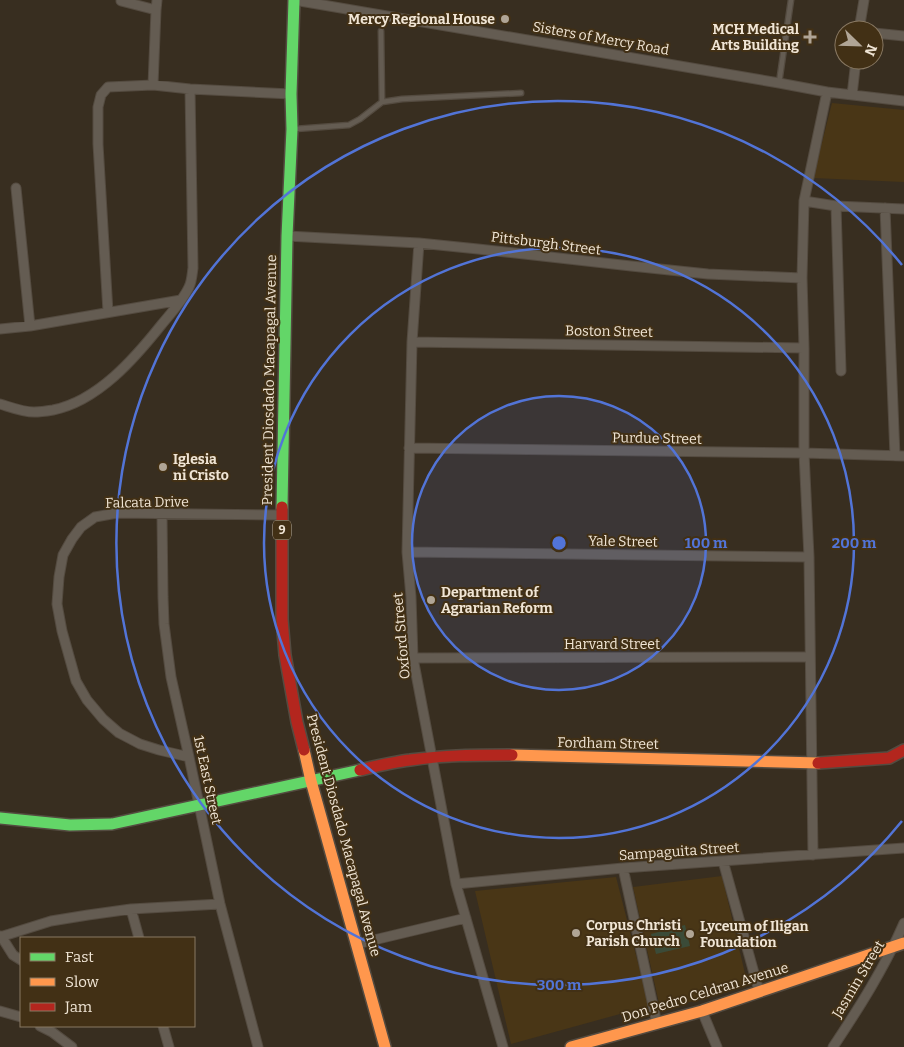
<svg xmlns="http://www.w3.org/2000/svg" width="904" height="1047" font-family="Bitter,serif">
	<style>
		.built { fill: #493616 }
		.garden { fill: #3b4b38 }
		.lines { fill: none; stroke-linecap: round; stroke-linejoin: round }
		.lane-casing { stroke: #544b40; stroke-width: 7 }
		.street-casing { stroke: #544b40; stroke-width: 11 }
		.fast-casing { stroke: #544b40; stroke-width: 14 }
		.slow-casing { stroke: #544b40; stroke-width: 14 }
		.jam-casing { stroke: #544b40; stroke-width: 14 }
		.lane { stroke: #645c52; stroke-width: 4.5 }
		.street { stroke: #645c52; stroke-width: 9 }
		.fast { stroke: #63d668; stroke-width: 11 }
		.slow { stroke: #ff974d; stroke-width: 11 }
		.jam { stroke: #b3261e; stroke-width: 11 }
		.ring { fill: none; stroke: #5274d7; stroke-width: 2.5 }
		.poi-dot { fill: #b0a596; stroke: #423015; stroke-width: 2 }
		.labels { text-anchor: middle; stroke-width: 4; stroke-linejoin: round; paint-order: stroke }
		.shield { fill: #423015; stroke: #bcaf9b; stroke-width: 1 }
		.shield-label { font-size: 12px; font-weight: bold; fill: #f0e5d5 }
		.poi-label { font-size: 14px; font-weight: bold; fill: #f0e5d5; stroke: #423015; text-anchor: start }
		.street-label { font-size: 14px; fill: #f0e5d5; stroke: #423015 }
		.centre { fill: #5274d7; stroke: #423015; stroke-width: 2.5 }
		.ring-label { font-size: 15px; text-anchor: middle; font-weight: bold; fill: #5274d7; stroke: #423015; stroke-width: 4; stroke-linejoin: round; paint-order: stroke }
	</style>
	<rect width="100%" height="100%" fill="#382e20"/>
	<path class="built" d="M 832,103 L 904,110 L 904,182 L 813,178 Z
		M 722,876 L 747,982 L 661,1012 L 633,887 Z
		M 616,877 L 649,1006 L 511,1044 L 475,891 Z"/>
	<path class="garden" d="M 685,925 L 690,946 L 656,954 L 651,934 Z"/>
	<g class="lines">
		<defs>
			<path id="lane" d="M 381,31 L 382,102
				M 779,83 L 791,0
				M 295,129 L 349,125 L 360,119 L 382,102 L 402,99 L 521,93"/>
			<path id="street" d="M 294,0 L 779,83 L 827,92 L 904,101
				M 121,1 L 156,10 L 153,85
				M 156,10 L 157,0
				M 859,30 L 864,0
				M 874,33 L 904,36
				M 852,95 L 856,60
				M 16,188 L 30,326
				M 804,201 L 836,206 L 904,209
				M 836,206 L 841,371
				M 885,208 L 895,456
				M 287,236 L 419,243 L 478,249 L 631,266 L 708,274 L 802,278
				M 419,243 L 412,342 L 407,552 L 411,597 L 413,658 L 456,884 L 503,1047
				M 108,312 L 98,144 L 98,107 L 101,95 L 108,87 L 153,85 L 190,89 L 291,94
				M 0,329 L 30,326 L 181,300
				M 412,342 L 804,348
				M 0,404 C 10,407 23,412 34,412 C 40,412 47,411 53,410 C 98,401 135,358 162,324 C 172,312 183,300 189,287 C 192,281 192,274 193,268 L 190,89
				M 409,448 L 804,453 L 904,456
				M 162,515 L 163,597 L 164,624 L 171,677 L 189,757 L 220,904 L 258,1047
				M 407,552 L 809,557
				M 413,658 L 810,657
				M 189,757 L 159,750 L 140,744 L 119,733 L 103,719 L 87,700 L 76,681 L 62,631 L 57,604 L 59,577 L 63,555 L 72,539 L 81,527 L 95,517 L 117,513 L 282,515
				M 813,855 L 809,557 L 804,453 L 804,348 L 802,278 L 804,201 L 827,92
				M 723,861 L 759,991
				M 623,868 L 657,1024
				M 456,884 L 623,868 L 904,848
				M 131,909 L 139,938
				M 1,936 L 13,955 L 21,960
				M 0,937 L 51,921 L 88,915 L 131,909 L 220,904
				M 357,944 L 466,918
				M 0,1011 L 21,1017
				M 702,1011 L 717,1047
				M 40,1026 L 52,1032 L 72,1047
				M 163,1026 L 169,1047
				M 833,1047 C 859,1008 885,967 904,923"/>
			<path id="fast" d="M 282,507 L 287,236 L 292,129 L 291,94 L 294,0
				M 0,818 L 70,825 L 112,824 L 360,770"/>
			<path id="slow" d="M 304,750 L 311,781 L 385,1047
				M 512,755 L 818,763
				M 571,1047 L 702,1011 L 904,943"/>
			<path id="jam" d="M 282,507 L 282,619 L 285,655 L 297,722 L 304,750
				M 818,763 L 889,758 L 904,750
				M 360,770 C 377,766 393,762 410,760 C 444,755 478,755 512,755"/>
		</defs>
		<use href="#lane" class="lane-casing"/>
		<use href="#street" class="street-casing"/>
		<use href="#fast" class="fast-casing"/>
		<use href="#slow" class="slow-casing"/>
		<use href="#jam" class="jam-casing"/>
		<use href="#lane" class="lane"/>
		<use href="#street" class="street"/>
		<use href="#fast" class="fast"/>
		<use href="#slow" class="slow"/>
		<use href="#jam" class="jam"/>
	</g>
	<circle cx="559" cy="543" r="147" fill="#5274d7" fill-opacity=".12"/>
	<g class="ring">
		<circle cx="559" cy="543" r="147"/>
		<circle cx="559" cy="543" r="295"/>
		<path d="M902 821A442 442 0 1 1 902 265"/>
	</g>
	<g class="poi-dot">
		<circle cx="505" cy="19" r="5"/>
		<path d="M807.5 29.5h5v5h5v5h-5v5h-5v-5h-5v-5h5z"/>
		<circle cx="163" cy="467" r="5"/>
		<circle cx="431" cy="600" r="5"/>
		<circle cx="576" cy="933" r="5"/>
		<circle cx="690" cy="934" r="5"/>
	</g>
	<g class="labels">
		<rect class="shield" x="273" y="520.5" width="18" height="19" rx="4"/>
		<g class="shield-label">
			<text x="282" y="534">9</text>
		</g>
		<g class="poi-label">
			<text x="495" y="24" text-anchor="end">Mercy Regional House</text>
			<text x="799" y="34" text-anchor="end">MCH Medical<tspan x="799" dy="16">Arts Building</tspan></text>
			<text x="173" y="464">Iglesia<tspan x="173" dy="16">ni Cristo</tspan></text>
			<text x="441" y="597">Department of<tspan x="441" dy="16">Agrarian Reform</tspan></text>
			<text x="586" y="930">Corpus Christi<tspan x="586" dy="16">Parish Church</tspan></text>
			<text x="700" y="931">Lyceum of Iligan<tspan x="700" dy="16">Foundation</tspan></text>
		</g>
		<g class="street-label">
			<text transform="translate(601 38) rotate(10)" y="5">Sisters of Mercy Road</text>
			<text transform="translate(546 243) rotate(7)" y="5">Pittsburgh Street</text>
			<text transform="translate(609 331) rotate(1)" y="5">Boston Street</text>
			<text transform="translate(269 380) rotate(-89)" y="5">President Diosdado Macapagal Avenue</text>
			<text transform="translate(657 438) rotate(1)" y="5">Purdue Street</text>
			<text transform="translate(147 502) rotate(-1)" y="5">Falcata Drive</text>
			<text transform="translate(623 541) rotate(1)" y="5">Yale Street</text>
			<text transform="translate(401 636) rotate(-95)" y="5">Oxford Street</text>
			<text x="612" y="649">Harvard Street</text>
			<text transform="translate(608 743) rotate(1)" y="5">Fordham Street</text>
			<text transform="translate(208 780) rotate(78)" y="5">1st East Street</text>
			<text transform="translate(344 835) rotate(75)" y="5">President Diosdado Macapagal Avenue</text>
			<text transform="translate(679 851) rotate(-4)" y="5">Sampaguita Street</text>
			<text transform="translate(858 979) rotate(-59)" y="5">Jasmin Street</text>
			<text transform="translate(705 992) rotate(-17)" y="5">Don Pedro Celdran Avenue</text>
		</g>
	</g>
	<circle cx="559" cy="543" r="8" class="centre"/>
	<g class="ring-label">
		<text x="706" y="548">100 m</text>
		<text x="854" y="548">200 m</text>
		<text x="559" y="990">300 m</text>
	</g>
	<rect x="20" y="937" width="175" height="90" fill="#423015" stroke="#887862"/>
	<rect x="30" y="953" width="25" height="8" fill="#63d668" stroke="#887862"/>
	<text x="65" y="962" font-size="15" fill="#f0e5d5">Fast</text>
	<rect x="30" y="978" width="25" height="8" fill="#ff974d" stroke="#887862"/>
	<text x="65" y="987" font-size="15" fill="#f0e5d5">Slow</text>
	<rect x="30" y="1003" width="25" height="8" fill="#b3261e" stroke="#887862"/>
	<text x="65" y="1012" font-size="15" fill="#f0e5d5">Jam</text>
	<g transform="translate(859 45) rotate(113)"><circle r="24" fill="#423015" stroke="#887862"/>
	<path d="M0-4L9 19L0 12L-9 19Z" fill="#b0a596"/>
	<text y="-8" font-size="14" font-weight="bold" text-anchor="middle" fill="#f0e5d5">N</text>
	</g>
</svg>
